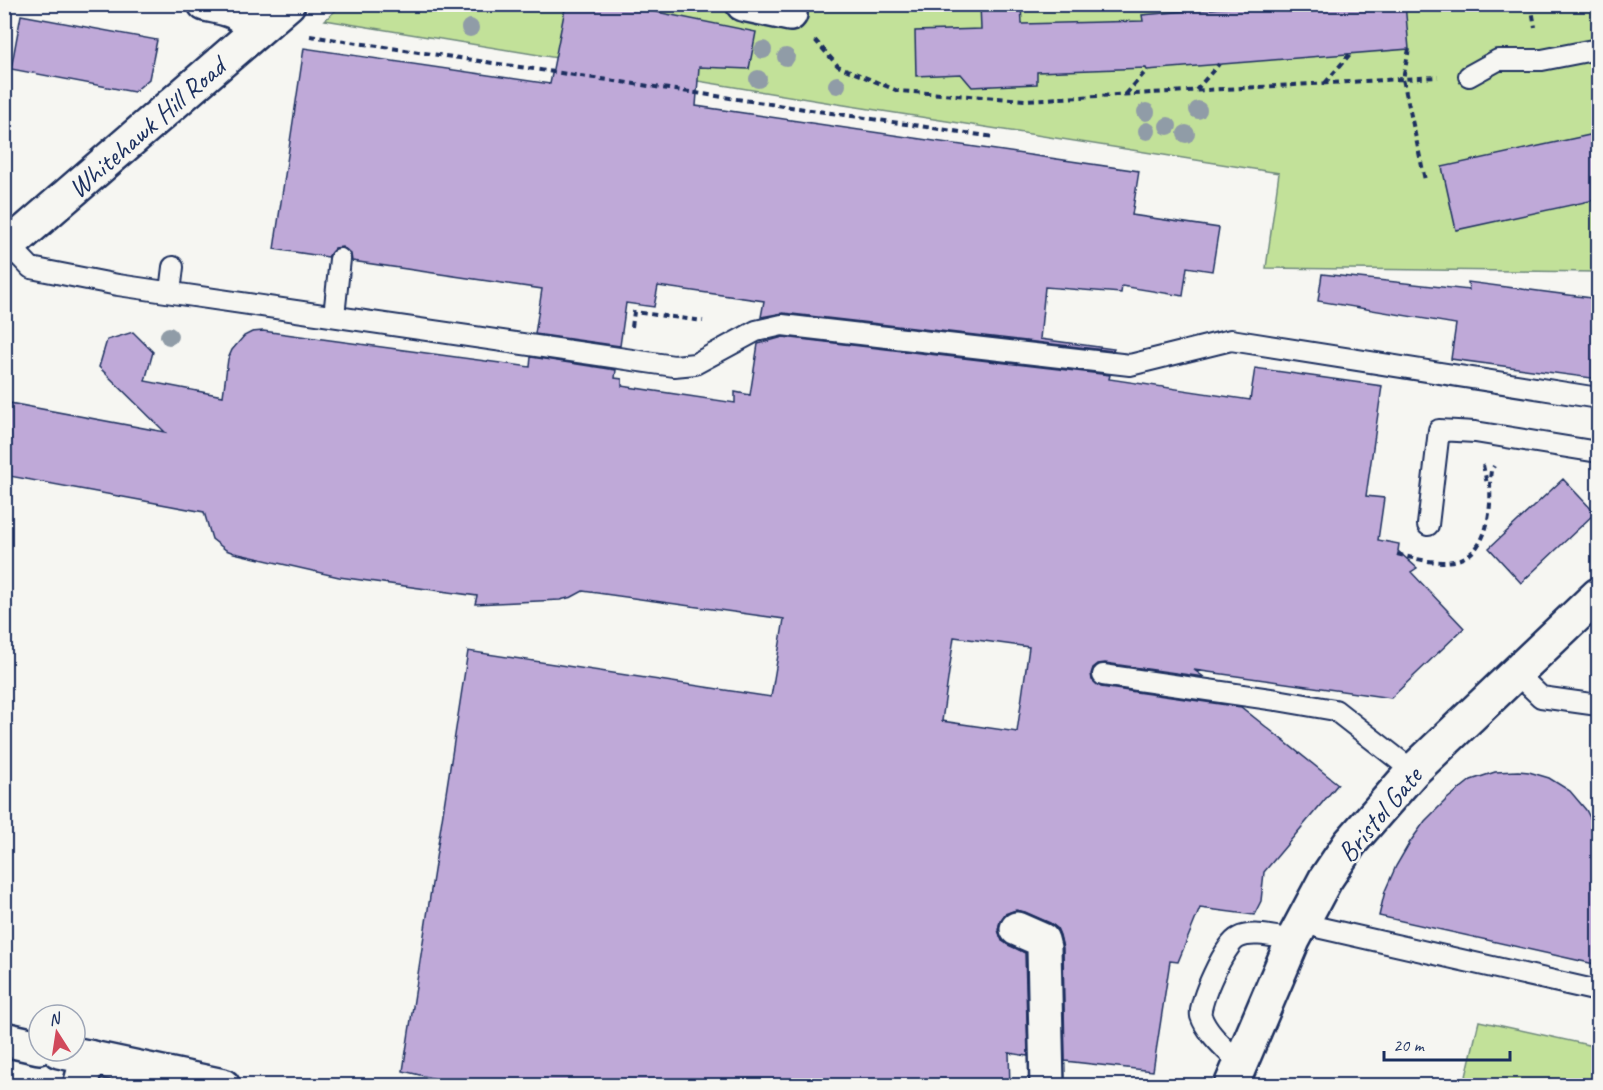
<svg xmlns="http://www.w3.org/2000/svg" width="1603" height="1090" font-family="Caveat,sans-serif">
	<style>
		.green { fill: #c2e199; stroke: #6e887c; stroke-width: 1.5 }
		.building { fill: #bfa9d8; stroke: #1b2f5e; stroke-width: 1.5; fill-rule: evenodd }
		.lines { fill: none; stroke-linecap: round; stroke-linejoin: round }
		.lane-casing { stroke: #1b2f5e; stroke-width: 24 }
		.street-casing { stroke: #1b2f5e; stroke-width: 38 }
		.secondary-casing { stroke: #1b2f5e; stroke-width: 38 }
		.path { stroke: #1b2f5e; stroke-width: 4; stroke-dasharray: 6 4.5; stroke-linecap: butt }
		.lane { stroke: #f6f6f2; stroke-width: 20 }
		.street { stroke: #f6f6f2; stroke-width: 33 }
		.secondary { stroke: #f6f6f2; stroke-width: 33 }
		.tree { fill: #909ca7 }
		.labels { text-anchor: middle; stroke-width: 5; stroke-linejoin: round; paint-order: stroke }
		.street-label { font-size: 28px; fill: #1b2f5e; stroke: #f6f6f2 }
	</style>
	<rect width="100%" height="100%" fill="#f6f6f2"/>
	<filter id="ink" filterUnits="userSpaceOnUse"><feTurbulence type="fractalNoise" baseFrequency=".0167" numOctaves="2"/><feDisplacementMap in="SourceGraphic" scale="12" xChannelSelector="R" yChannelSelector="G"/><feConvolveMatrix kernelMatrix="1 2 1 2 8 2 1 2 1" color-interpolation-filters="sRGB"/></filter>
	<g filter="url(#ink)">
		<path class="green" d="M 343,4 L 1598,5 L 1598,272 L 1266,268 L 1279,173 L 844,105 L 325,20 Z
			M 1479,1021 L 1598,1047 L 1598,1085 L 1464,1085 Z"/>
		<path class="building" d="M 566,4 L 617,4 L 756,32 L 749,69 L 699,67 L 696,106 L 1139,171 L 1132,215 L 1219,228 L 1212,271 L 1187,267 L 1183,296 L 1122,286 L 1121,293 L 1045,287 L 1040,339 L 1114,349 L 1113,351 L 783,313 L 761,317 L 764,301 L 658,286 L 654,307 L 626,303 L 620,346 L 535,334 L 542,289 L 352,261 L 351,254 L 342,247 L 335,248 L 328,257 L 274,249 L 304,48 L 550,84 Z
			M 980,4 L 1021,4 L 1022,24 L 1143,21 L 1142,15 L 1268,4 L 1405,4 L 1409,49 L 1147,70 L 1146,68 L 1037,72 L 1037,84 L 972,87 L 961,74 L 916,76 L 915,31 L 981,29 Z
			M 21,15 L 157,40 L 149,79 L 134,92 L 11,69 Z
			M 1599,133 L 1599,199 L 1456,230 L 1442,167 Z
			M 1322,274 L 1469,290 L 1468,282 L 1599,299 L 1599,379 L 1451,359 L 1456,324 L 1318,301 Z
			M 263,331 L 530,367 L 531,357 L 616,370 L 615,378 L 622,379 L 622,386 L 735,403 L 735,392 L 750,395 L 758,344 L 783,337 L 1110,375 L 1109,379 L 1250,400 L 1255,368 L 1382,386 L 1366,496 L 1384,498 L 1378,540 L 1399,544 L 1398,551 L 1417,568 L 1411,572 L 1464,628 L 1391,698 L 1194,670 L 1204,677 L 1105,663 L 1098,664 L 1093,668 L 1091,674 L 1092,680 L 1101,687 L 1241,707 L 1338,784 L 1264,872 L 1261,901 L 1254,915 L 1200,908 L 1178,962 L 1170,961 L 1153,1071 L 1065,1061 L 1063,948 L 1060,935 L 1057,928 L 1050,923 L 1025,912 L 1016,910 L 1005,914 L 1000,921 L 998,930 L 1002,941 L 1025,953 L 1028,1056 L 1009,1053 L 1010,1086 L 465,1086 L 403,1071 L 468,651 L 771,697 L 784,619 L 583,591 L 572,597 L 560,600 L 475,604 L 477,596 L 339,577 L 234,553 L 226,550 L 212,539 L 204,512 L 4,475 L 4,402 L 165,432 L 99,367 L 107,340 L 133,332 L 153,352 L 145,381 L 223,396 L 228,359 L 232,350 L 244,336 L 252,332 ZM 954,637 L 1029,647 L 1017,732 L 942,721 Z
			M 1563,479 L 1595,513 L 1521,583 L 1489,548 Z
			M 1518,771 L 1529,772 L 1549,778 L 1570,791 L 1586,810 L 1599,835 L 1599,965 L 1379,916 L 1385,891 L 1396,866 L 1410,842 L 1425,821 L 1447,799 L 1471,780 L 1495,772 Z"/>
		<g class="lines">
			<defs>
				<path id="lane" d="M 1469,76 L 1498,60 L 1542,60 L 1598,49
					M 9,245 L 31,268 L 118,285 L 674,366 L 695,364 L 756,331 L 782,325 L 1130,365 L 1231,340 L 1598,398
					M 170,292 L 173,267
					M 334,316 L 340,259
					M 1428,525 L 1439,430 L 1475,432 L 1598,452
					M 1515,672 L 1541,697 L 1598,705
					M 1103,675 L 1277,700 L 1335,710 L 1413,771
					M 1303,921 L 1321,928 L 1598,991
					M 1240,1064 C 1227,1050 1207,1034 1201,1016 C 1198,1003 1225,944 1238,938 C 1253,930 1278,938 1293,940"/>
				<path id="street" d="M 205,4 C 230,9 240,10 255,32
					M 743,4 L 790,14
					M 4,250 L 288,4
					M 1017,929 L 1042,940 L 1044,948 L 1047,1086
					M 80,1086 L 88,1057
					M 1231,1086 L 1293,940 L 1325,880 L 1350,843 L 1413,771 L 1598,595"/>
				<path id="secondary" d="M 4,1039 L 39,1047
					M 59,1051 L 223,1086"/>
			</defs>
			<use href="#lane" class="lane-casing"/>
			<use href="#street" class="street-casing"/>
			<use href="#secondary" class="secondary-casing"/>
			<path class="path" d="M 1531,4 L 1535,27
				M 310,36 L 994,137
				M 815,40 L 838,66 L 898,91 L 1026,100 L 1438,77
				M 1409,49 L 1403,79 L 1425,180
				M 1325,83 L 1350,54
				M 1196,90 L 1219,64
				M 1126,94 L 1147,70
				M 632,327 L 634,312 L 703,321
				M 1483,465 L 1487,484
				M 1397,554 C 1450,569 1485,568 1490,504 C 1491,493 1489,482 1491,471 L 1494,466"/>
			<use href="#lane" class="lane"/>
			<use href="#street" class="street"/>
			<use href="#secondary" class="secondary"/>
		</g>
		<g class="tree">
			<circle cx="470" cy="28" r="9"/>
			<circle cx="763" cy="50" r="9"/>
			<circle cx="786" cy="57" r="9"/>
			<circle cx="758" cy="79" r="9"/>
			<circle cx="837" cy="85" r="9"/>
			<circle cx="1198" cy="110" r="9"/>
			<circle cx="1146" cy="112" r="9"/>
			<circle cx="1168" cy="126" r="9"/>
			<circle cx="1147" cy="131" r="9"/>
			<circle cx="1186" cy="134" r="9"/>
			<circle cx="169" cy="336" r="9"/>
		</g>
	</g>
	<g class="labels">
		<g class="street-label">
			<text transform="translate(146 127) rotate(-41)" y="10">Whitehawk Hill Road</text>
			<text transform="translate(1379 814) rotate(-50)" y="10">Bristol Gate</text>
		</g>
	</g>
	<rect width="1603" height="1090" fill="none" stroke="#f6f6f2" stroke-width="24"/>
	<rect x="12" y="12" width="1579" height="1066" fill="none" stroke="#1b2f5e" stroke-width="2" filter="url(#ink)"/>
	<g transform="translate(57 1033) rotate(348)"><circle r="28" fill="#f6f6f2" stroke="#9ea6b7" stroke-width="1.5"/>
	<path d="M0-4.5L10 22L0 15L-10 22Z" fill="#d1495b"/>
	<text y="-9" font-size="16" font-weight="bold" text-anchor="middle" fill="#1b2f5e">N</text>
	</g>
	<path d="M1384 1051v9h126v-9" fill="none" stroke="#1b2f5e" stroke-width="3"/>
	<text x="1393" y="1051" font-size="18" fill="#1b2f5e" stroke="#f6f6f2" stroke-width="4.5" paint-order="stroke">20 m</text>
</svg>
